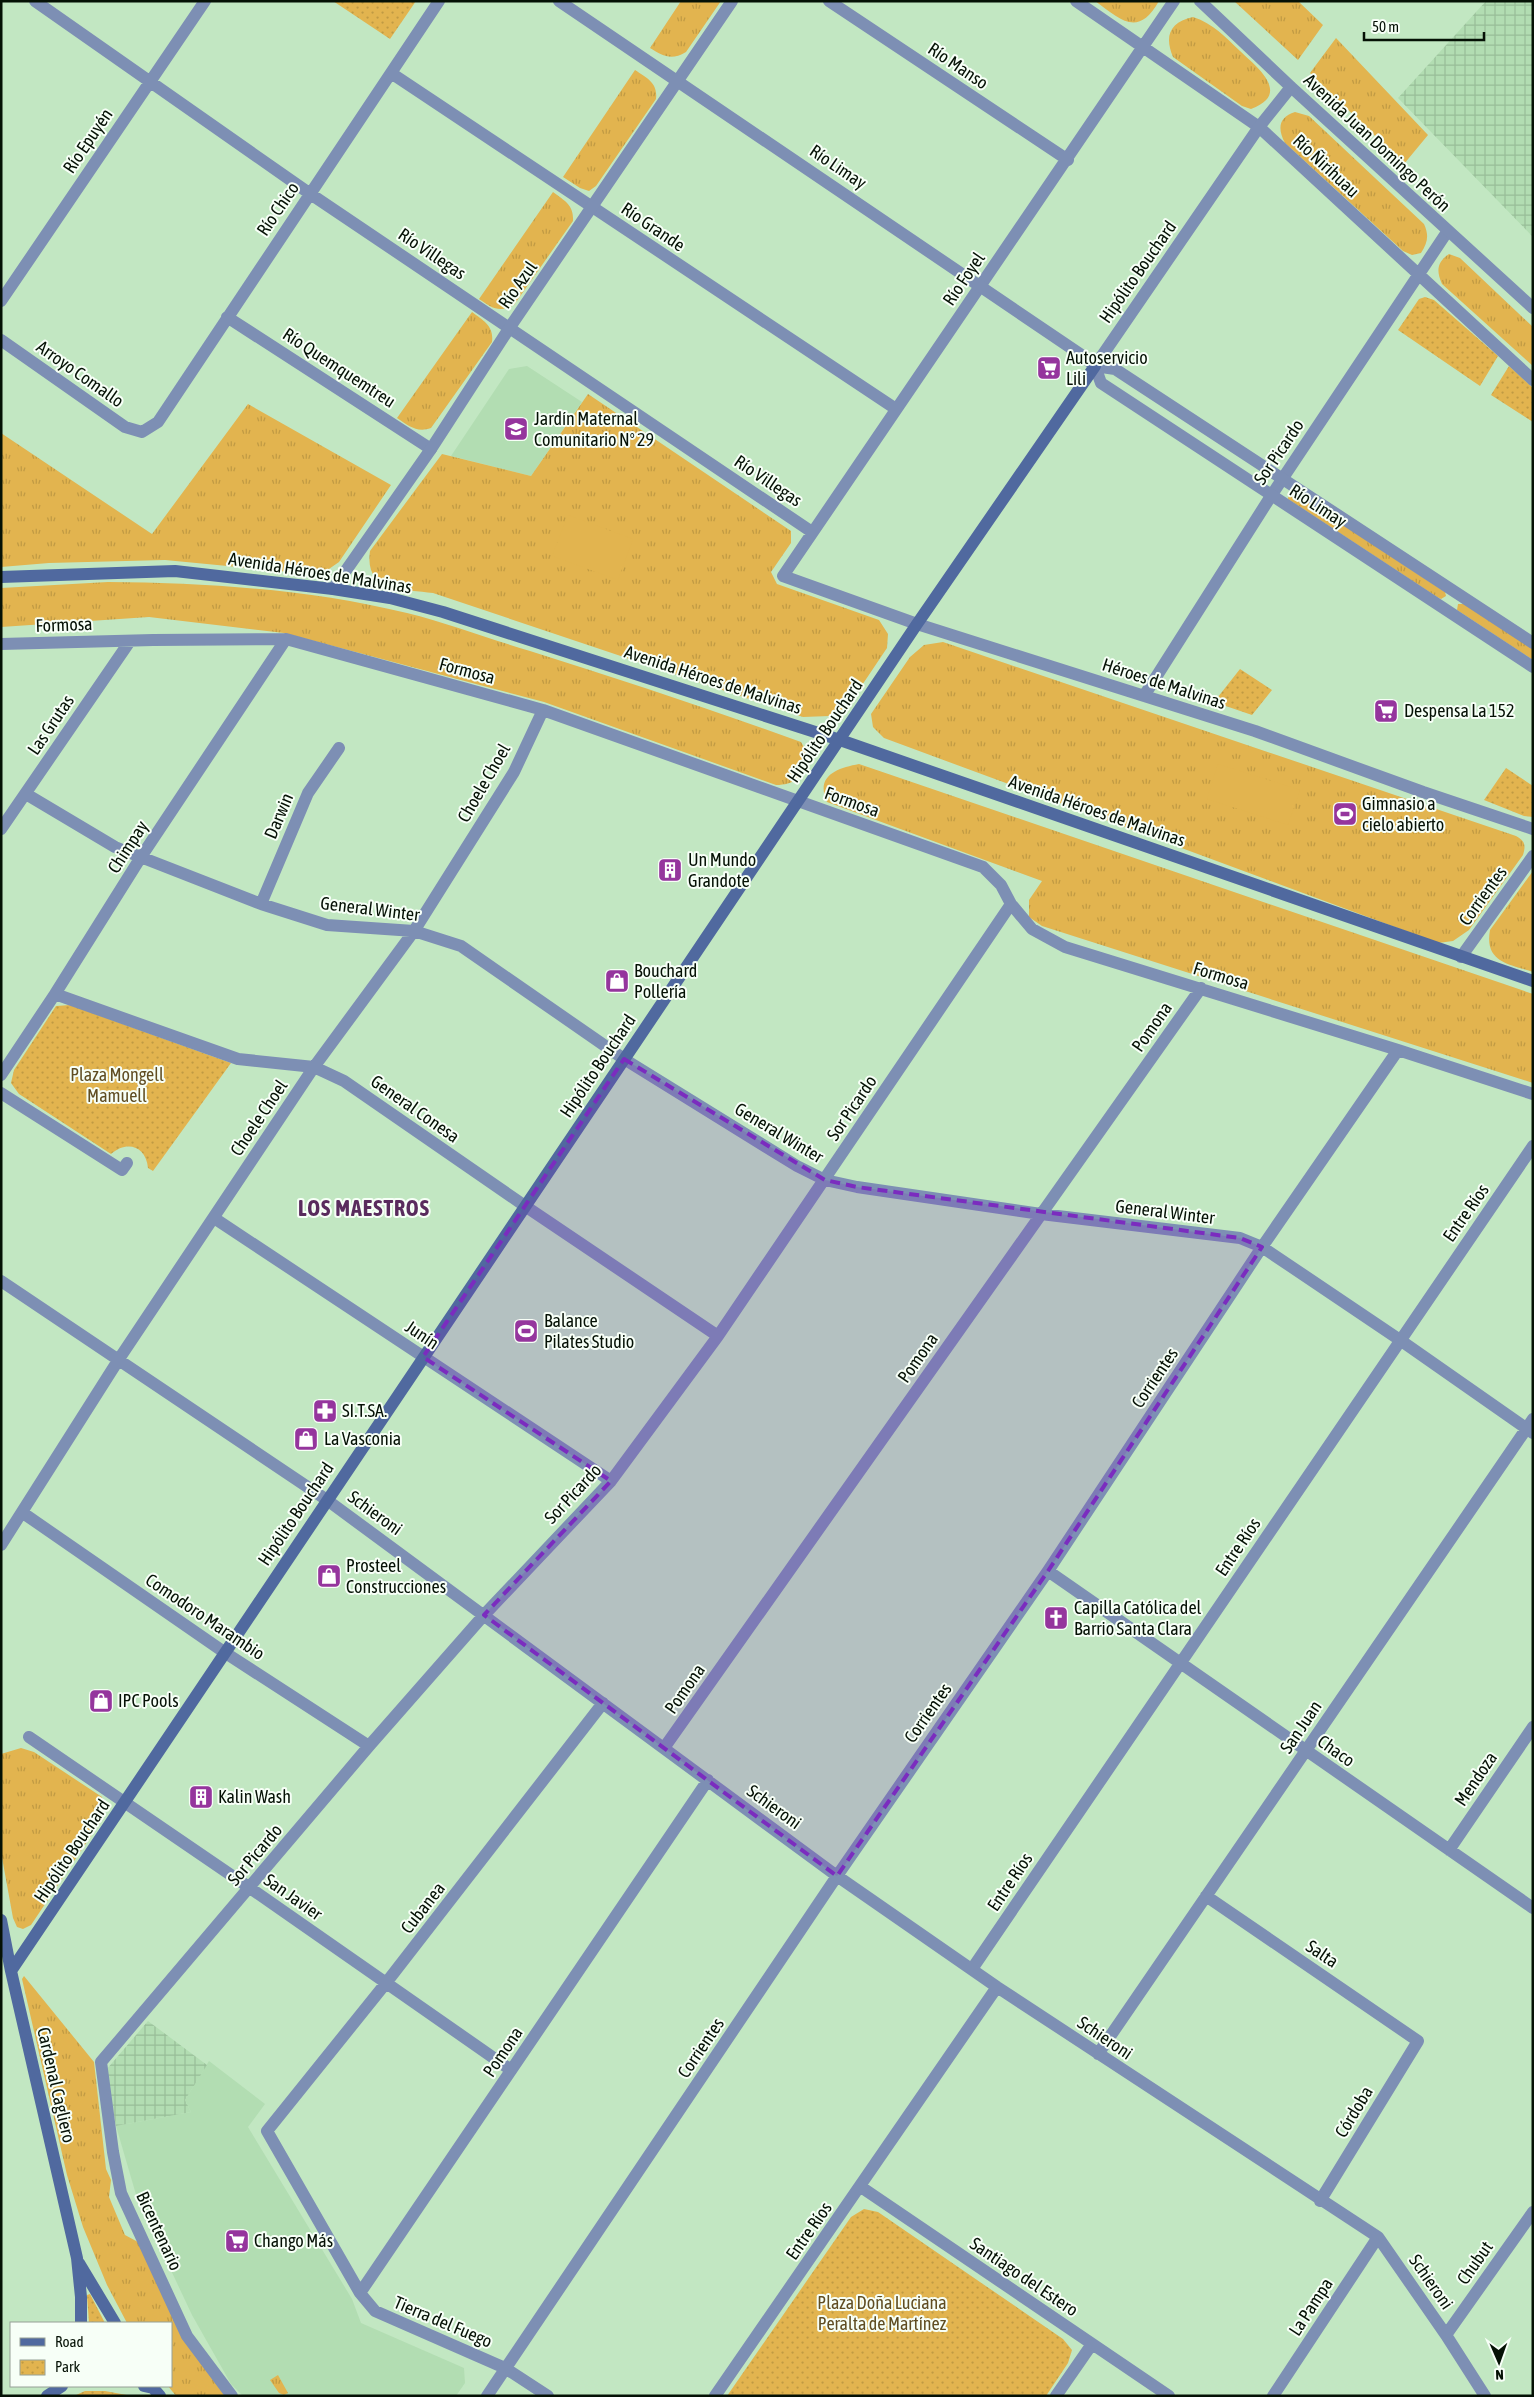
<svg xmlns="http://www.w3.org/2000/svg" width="1534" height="2397" font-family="'Asap Condensed',sans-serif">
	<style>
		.built { fill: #b2ddb2 }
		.industrial { fill: url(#industrial-grid) }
		.grass { fill: url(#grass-tufts) }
		.park { fill: url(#park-dots) }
		.pitch { fill: #e2b44f }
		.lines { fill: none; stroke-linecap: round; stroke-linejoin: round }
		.minor { stroke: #7d8fb4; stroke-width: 12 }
		.tertiary { stroke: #7d8fb4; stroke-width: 12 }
		.secondary { stroke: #50699f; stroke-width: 12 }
		.marked { fill: #7b2cbf; fill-opacity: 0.2; stroke: #7b2cbf; stroke-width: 4; stroke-dasharray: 10 6; stroke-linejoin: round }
		.labels { text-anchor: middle; stroke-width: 4; stroke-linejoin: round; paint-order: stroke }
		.street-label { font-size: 18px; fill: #051105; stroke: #f7fff7 }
		.poi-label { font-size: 18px; fill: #051105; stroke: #f7fff7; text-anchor: start }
		.park-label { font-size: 18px; fill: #604d22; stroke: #f7fff7 }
		.district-label { font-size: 22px; font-weight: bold; letter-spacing: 1px; fill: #592b5d; stroke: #f7fff7 }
	</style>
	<defs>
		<pattern id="industrial-grid" width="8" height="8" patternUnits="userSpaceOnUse" patternTransform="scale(1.25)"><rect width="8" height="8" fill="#b2ddb2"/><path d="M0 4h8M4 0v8" fill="none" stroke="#98bd98"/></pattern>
		<pattern id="grass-tufts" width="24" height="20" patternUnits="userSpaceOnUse" patternTransform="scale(1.25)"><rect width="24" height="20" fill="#e2b44f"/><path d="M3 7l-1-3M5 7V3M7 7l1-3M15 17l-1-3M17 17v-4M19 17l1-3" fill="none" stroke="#c09a43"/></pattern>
		<pattern id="park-dots" width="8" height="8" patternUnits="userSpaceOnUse" patternTransform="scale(1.25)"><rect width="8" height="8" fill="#e2b44f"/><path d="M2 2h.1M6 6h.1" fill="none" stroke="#c09a43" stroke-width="1.8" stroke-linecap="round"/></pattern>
	</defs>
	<rect width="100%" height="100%" fill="#c2e7c2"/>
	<path class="built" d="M 527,366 L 582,402 L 531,476 L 451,456 L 509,369 Z
		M 209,2061 L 265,2104 L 248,2127 L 352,2299 L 361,2323 L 464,2368 L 465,2383 L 456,2396 L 243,2396 L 231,2384 L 192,2315 L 137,2198 L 116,2126 L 191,2112 L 185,2100 Z"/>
	<path class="industrial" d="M 1486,1 L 1533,1 L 1533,237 L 1398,98 Z
		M 148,2021 L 207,2065 L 185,2100 L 191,2112 L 116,2126 L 106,2070 Z"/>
	<path class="grass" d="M 681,1 L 721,1 L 686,52 C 671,61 663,56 650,48 Z
		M 1095,1 L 1159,1 C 1138,38 1121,20 1095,1 Z
		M 1234,1 L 1298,1 L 1323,25 L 1298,60 Z
		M 1193,17 C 1214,24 1224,36 1240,51 C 1257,67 1292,94 1251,109 L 1242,106 L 1173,57 C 1164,36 1170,22 1193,17 Z
		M 1336,38 L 1428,135 L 1404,164 L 1310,73 Z
		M 635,70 C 647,78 658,83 656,99 L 596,186 L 589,191 L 580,188 L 563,177 Z
		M 1295,112 L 1309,116 L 1424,224 C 1429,235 1428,242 1421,253 L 1412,255 L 1403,251 L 1285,143 C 1277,128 1279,117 1295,112 Z
		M 553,192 C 565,201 574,205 573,221 L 514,305 C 499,313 492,308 479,299 Z
		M 1449,254 L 1460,258 L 1533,327 L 1533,366 L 1442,284 C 1436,271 1437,262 1449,254 Z
		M 472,312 C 484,321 494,326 492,342 L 431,428 C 417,433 409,426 397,418 Z
		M 588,394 L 791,531 L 791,543 L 771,572 L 777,584 L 879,620 L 888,634 L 887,648 L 848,706 L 830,716 L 803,717 L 433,593 C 403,589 364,592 370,551 L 442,454 L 531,476 Z
		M 248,404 L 391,485 L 339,562 L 326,571 L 310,574 L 165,560 L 49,563 L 1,567 L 1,433 L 152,534 Z
		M 1289,493 L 1295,493 L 1445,592 L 1446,596 L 1441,599 L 1437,597 L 1288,499 Z
		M 108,582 C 209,583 309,589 407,613 C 448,623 489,639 530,651 C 621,680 711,709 801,742 L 808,754 C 805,774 797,785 776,785 L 544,702 L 284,633 L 149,617 L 1,627 L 1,588 Z
		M 1458,604 L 1464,604 L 1533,649 L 1533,660 L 1457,610 Z
		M 943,642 L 1516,836 C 1525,841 1526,845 1523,855 L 1469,930 L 1453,941 L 1438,943 L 884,738 L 873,727 L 871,714 L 910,657 L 924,645 Z
		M 859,764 L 1533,994 L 1533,1083 L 1042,926 L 1029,917 L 1029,900 L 1042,881 L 827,802 C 815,776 837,768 859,764 Z
		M 1533,871 L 1533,972 C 1509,964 1484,962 1490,930 Z
		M 21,1748 L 34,1752 L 102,1797 L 104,1807 L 103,1818 L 31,1925 L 23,1929 L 17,1927 L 13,1918 L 1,1852 L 1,1754 Z
		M 24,1976 L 94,2062 L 106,2169 L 111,2180 L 109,2197 L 125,2235 L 138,2242 L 225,2396 L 176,2396 L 168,2386 L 171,2386 L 171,2323 L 127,2323 L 107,2285 L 83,2227 L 67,2175 L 22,1979 Z
		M 278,2375 L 288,2393 L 284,2395 L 279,2393 L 270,2380 Z"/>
	<path class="park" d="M 333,1 L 416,1 L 390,39 Z
		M 1425,297 L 1434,300 L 1498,356 L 1480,386 L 1398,330 L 1419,299 Z
		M 1509,366 L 1533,388 L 1533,422 L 1491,395 Z
		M 1240,669 L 1272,690 L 1252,715 L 1214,702 Z
		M 1506,768 L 1533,786 L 1533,817 L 1524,816 L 1484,800 Z
		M 70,1005 L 231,1063 L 153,1171 L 148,1168 C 146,1146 127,1140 111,1154 L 19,1094 L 11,1083 L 14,1070 L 56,1006 Z
		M 864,2209 L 878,2212 L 1063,2339 L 1072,2350 L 1068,2363 L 1046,2396 L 727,2396 L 851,2217 Z
		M 90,2294 L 105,2323 L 89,2323 L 87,2295 Z
		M 85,2391 L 105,2391 L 132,2396 L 74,2396 Z"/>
	<path class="pitch" d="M 568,515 L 633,539 L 618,580 L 552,556 Z
		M 1218,764 L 1300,790 L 1288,825 L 1207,799 Z"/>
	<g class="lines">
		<path class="minor" d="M 35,1 L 309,193 L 812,532
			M 829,1 L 1068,160
			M 1076,1 L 1259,127 L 1533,380
			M 1174,1 L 783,576 L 917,624 L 1255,731 L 1423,792 L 1533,829
			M 391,73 L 896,409
			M 1,301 L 205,1
			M 227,317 L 431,449
			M 1,340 L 125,427 L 142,432 L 158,422 L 439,1
			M 1,644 L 153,640 L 286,639 L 543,710 L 983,867 L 1001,885 L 1011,904 L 1032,929 L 1065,947 L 1398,1050 L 1533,1094
			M 1144,696 L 1271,496 L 1447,232
			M 26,794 L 115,847 L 261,904 L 327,925 L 414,931 L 461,946 L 624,1059 L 797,1166 L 825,1180 L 857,1187 L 1041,1214 L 1240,1238 L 1262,1247 L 1400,1340 L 1533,1433
			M 1,829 L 130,641
			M 261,904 L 308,793 L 339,748
			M 55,994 L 238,1059 L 314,1067 L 344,1081 L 525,1206 L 718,1336
			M 1,1075 L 55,994 L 141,857 L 286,639
			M 1,1093 L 122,1170 L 127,1163
			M 214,1218 L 611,1481
			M 1,1281 L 327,1500 L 837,1876 L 997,1987 L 1378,2237 L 1446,2335 L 1485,2396
			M 23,1513 L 224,1652 L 369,1746
			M 1,1545 L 119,1359 L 314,1067 L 414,931 L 514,772 L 543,710
			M 1048,1571 L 1533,1908
			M 29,1737 L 250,1888 L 511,2070
			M 664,1748 L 1201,988
			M 1449,1850 L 1533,1727
			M 1206,1896 L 1418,2041 L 1320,2201
			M 972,1969 L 1533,1146
			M 1098,2054 L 1533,1419
			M 861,2187 L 1169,2396
			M 360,2293 L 708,1780
			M 1446,2335 L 1533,2212
			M 232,2396 L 187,2336 L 121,2193 L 113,2152 L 101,2062 L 369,1746 L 484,1615 L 611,1481 L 718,1336 L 1011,904
			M 487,2396 L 837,1876 L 1048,1571 L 1262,1247 L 1398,1050
			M 548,2396 L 505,2368 L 375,2311 L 360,2293 L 267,2131 L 386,1983 L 603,1703
			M 715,2396 L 997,1987
			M 1056,2396 L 1092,2344
			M 1273,2396 L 1378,2237"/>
		<path class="tertiary" d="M 559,1 L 1080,354 L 1095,366 L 1101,383 L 1533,667
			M 1200,1 L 1291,87 L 1533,308
			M 1095,366 L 1115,369 L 1533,643
			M 1095,366 L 1259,127 L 1291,87
			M 333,589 L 431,449 L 510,327 L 732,1
			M 1461,957 L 1533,856"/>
		<path class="secondary" d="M 1,577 L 175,571 L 333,589 L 390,598 L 443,612 L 840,740 L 1533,981
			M 1,1920 L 11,1971 L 77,2258 L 81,2297 L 81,2323
			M 11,1971 L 917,624 L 1095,366
			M 79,2263 L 115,2323
			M 144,2386 L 153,2388 L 160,2396
			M 47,2396 L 62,2386"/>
	</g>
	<path class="marked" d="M 624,1059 L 825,1180 L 857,1187 L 1240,1238 L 1262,1247 L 1048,1571 L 837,1876 L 484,1615 L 611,1481 L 423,1357 Z"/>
	<defs>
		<symbol id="supermarket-square" viewBox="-11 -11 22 22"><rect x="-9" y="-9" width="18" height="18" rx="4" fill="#95359d" stroke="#f7fff7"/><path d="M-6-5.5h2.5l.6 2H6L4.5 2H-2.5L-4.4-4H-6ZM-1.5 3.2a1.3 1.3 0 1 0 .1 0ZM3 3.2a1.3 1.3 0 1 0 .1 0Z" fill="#fff"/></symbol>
		<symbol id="school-square" viewBox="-11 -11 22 22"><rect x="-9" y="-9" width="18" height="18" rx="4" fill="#95359d" stroke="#f7fff7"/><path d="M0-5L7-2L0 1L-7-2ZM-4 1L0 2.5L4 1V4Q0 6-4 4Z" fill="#fff"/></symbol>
		<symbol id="stadium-square" viewBox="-11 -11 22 22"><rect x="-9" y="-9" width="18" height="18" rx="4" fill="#95359d" stroke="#f7fff7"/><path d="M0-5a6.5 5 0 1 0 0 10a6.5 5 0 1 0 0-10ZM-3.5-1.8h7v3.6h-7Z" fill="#fff"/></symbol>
		<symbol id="building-square" viewBox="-11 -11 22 22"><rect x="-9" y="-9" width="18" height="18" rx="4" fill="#95359d" stroke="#f7fff7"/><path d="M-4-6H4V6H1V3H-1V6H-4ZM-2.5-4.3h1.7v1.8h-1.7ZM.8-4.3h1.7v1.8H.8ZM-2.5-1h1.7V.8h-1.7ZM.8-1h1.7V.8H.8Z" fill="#fff"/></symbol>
		<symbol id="shop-square" viewBox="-11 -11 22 22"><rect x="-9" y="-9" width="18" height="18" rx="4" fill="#95359d" stroke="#f7fff7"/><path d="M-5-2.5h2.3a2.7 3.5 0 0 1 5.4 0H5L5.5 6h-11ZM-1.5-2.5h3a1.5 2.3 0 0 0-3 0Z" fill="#fff"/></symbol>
		<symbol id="pharmacy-square" viewBox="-11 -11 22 22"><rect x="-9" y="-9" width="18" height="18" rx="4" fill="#95359d" stroke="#f7fff7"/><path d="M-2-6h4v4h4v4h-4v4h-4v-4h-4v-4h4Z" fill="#fff"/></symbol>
		<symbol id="church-square" viewBox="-11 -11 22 22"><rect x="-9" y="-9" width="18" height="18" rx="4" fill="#95359d" stroke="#f7fff7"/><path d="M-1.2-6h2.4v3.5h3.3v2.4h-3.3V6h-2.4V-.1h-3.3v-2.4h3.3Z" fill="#fff"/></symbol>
	</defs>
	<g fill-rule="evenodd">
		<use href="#supermarket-square" x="1035" y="354" width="28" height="28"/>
		<use href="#school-square" x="502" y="415" width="28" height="28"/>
		<use href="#supermarket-square" x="1372" y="697" width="28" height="28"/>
		<use href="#stadium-square" x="1331" y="800" width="28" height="28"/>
		<use href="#building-square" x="656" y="856" width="28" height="28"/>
		<use href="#shop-square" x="603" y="967" width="28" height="28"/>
		<use href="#stadium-square" x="512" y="1317" width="28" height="28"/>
		<use href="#pharmacy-square" x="311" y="1397" width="28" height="28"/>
		<use href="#shop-square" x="292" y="1425" width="28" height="28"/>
		<use href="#shop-square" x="315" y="1562" width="28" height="28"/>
		<use href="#church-square" x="1042" y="1604" width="28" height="28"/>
		<use href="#shop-square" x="87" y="1687" width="28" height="28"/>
		<use href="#building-square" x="187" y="1783" width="28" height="28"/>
		<use href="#supermarket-square" x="223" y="2227" width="28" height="28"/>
	</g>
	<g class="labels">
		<g class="street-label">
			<text transform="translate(958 66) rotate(34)" y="6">Río Manso</text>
			<text transform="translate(88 141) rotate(-56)" y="6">Río Epuyén</text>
			<text transform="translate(1377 143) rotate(43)" y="6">Avenida Juan Domingo Perón</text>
			<text transform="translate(1326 166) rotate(43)" y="6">Río Ñirihuau</text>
			<text transform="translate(838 167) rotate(34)" y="6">Río Limay</text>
			<text transform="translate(278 209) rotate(-56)" y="6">Río Chico</text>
			<text transform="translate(653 227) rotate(34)" y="6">Río Grande</text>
			<text transform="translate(432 254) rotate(34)" y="6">Río Villegas</text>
			<text transform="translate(1138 272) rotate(-55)" y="6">Hipólito Bouchard</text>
			<text transform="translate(964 279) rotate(-56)" y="6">Río Foyel</text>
			<text transform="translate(518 285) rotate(-55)" y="6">Río Azul</text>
			<text transform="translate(339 368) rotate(33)" y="6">Río Quemquemtreu</text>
			<text transform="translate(80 374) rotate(35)" y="6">Arroyo Comallo</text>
			<text transform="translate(1279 452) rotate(-56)" y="6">Sor Picardo</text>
			<text transform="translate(768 481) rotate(34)" y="6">Río Villegas</text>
			<text transform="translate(1318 506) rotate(33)" y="6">Río Limay</text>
			<text transform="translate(320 573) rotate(9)" y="6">Avenida Héroes de Malvinas</text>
			<text transform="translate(64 625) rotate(-2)" y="6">Formosa</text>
			<text transform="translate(467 671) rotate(15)" y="6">Formosa</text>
			<text transform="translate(713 680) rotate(18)" y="6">Avenida Héroes de Malvinas</text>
			<text transform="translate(1164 684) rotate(18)" y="6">Héroes de Malvinas</text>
			<text transform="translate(51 725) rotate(-56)" y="6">Las Grutas</text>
			<text transform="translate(825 731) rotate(-56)" y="6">Hipólito Bouchard</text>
			<text transform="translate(484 783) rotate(-60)" y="6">Choele Choel</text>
			<text transform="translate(852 802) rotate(20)" y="6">Formosa</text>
			<text transform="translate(1097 811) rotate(19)" y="6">Avenida Héroes de Malvinas</text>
			<text transform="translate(279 816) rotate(-67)" y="6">Darwin</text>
			<text transform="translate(128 847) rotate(-57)" y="6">Chimpay</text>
			<text transform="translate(1483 896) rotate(-54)" y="6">Corrientes</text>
			<text transform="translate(370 909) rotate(7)" y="6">General Winter</text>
			<text transform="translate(1221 976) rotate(17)" y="6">Formosa</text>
			<text transform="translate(1152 1027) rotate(-55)" y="6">Pomona</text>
			<text transform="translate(598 1066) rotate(-56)" y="6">Hipólito Bouchard</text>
			<text transform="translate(852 1108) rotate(-56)" y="6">Sor Picardo</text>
			<text transform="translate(415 1109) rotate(35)" y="6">General Conesa</text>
			<text transform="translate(259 1118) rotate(-56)" y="6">Choele Choel</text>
			<text transform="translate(779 1133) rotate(31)" y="6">General Winter</text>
			<text transform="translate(1165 1212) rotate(7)" y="6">General Winter</text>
			<text transform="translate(1466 1213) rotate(-55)" y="6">Entre Ríos</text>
			<text transform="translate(422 1335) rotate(34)" y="6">Junín</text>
			<text transform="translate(918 1358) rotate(-55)" y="6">Pomona</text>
			<text transform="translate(1155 1378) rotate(-56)" y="6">Corrientes</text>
			<text transform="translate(573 1494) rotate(-47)" y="6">Sor Picardo</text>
			<text transform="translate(375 1513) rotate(36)" y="6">Schieroni</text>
			<text transform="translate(296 1514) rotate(-56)" y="6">Hipólito Bouchard</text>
			<text transform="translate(1238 1547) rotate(-56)" y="6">Entre Ríos</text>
			<text transform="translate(205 1617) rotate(34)" y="6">Comodoro Marambio</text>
			<text transform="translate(685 1689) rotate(-55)" y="6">Pomona</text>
			<text transform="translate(928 1713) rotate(-55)" y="6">Corrientes</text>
			<text transform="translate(1301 1727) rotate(-56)" y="6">San Juan</text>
			<text transform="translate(1336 1751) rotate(35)" y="6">Chaco</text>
			<text transform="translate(1476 1779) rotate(-56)" y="6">Mendoza</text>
			<text transform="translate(774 1807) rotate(36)" y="6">Schieroni</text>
			<text transform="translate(72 1851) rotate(-56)" y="6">Hipólito Bouchard</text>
			<text transform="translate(255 1855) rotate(-50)" y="6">Sor Picardo</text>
			<text transform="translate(1010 1882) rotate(-56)" y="6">Entre Ríos</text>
			<text transform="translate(293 1897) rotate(35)" y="6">San Javier</text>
			<text transform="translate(423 1908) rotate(-52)" y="6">Cubanea</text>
			<text transform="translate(1322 1954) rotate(34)" y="6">Salta</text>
			<text transform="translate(1105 2038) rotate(34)" y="6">Schieroni</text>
			<text transform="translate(701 2048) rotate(-56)" y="6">Corrientes</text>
			<text transform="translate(503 2052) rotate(-56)" y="6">Pomona</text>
			<text transform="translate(56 2085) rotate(77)" y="6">Cardenal Cagliero</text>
			<text transform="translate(1354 2112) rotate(-59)" y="6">Córdoba</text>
			<text transform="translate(159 2231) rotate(65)" y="6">Bicentenario</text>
			<text transform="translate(809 2231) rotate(-55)" y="6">Entre Ríos</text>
			<text transform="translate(1475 2263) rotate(-55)" y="6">Chubut</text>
			<text transform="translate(1024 2277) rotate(34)" y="6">Santiago del Estero</text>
			<text transform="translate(1431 2282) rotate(55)" y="6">Schieroni</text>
			<text transform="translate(1311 2307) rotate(-57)" y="6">La Pampa</text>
			<text transform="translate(443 2322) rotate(23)" y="6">Tierra del Fuego</text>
		</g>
		<g class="poi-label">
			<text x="1066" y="364">Autoservicio<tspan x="1066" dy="21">Lili</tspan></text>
			<text x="534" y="425">Jardín Maternal<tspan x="534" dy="21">Comunitario N° 29</tspan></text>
			<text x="1404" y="717">Despensa La 152</text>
			<text x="1362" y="810">Gimnasio a<tspan x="1362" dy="21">cielo abierto</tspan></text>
			<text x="688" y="866">Un Mundo<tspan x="688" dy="21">Grandote</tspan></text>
			<text x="634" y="977">Bouchard<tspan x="634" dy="21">Pollería</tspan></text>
			<text x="544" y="1327">Balance<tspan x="544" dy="21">Pilates Studio</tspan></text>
			<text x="342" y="1417">SI.T.SA.</text>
			<text x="324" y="1445">La Vasconia</text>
			<text x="346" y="1572">Prosteel<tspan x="346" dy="21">Construcciones</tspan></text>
			<text x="1074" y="1614">Capilla Católica del<tspan x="1074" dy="21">Barrio Santa Clara</tspan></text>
			<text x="118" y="1707">IPC Pools</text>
			<text x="218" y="1803">Kalin Wash</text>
			<text x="254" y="2247">Chango Más</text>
		</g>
		<g class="park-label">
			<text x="117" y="1081">Plaza Mongell<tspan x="117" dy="21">Mamuell</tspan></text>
			<text x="882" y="2309">Plaza Doña Luciana<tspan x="882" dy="21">Peralta de Martínez</tspan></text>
		</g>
		<g class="district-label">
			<text x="364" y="1216">LOS MAESTROS</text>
		</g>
	</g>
	<rect width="1534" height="2397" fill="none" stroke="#051105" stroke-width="5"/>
	<rect x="10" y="2322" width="162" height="65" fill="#f7fff7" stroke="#96a096"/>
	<rect x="20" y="2338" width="25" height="8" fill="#50699f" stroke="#96a096"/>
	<text x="55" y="2347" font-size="15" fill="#051105">Road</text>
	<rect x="20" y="2360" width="25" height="15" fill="url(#park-dots)" stroke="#96a096"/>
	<text x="55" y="2372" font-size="15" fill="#051105">Park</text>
	<g transform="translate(1499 2362) rotate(178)" stroke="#f7fff7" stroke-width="4" paint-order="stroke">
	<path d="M0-4L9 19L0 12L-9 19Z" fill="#051105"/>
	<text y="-8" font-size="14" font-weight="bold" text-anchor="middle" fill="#051105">N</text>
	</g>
	<path d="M1364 32v8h120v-8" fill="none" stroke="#051105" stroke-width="2.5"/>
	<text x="1372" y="32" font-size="15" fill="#051105" stroke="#f7fff7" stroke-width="4" paint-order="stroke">50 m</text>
</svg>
